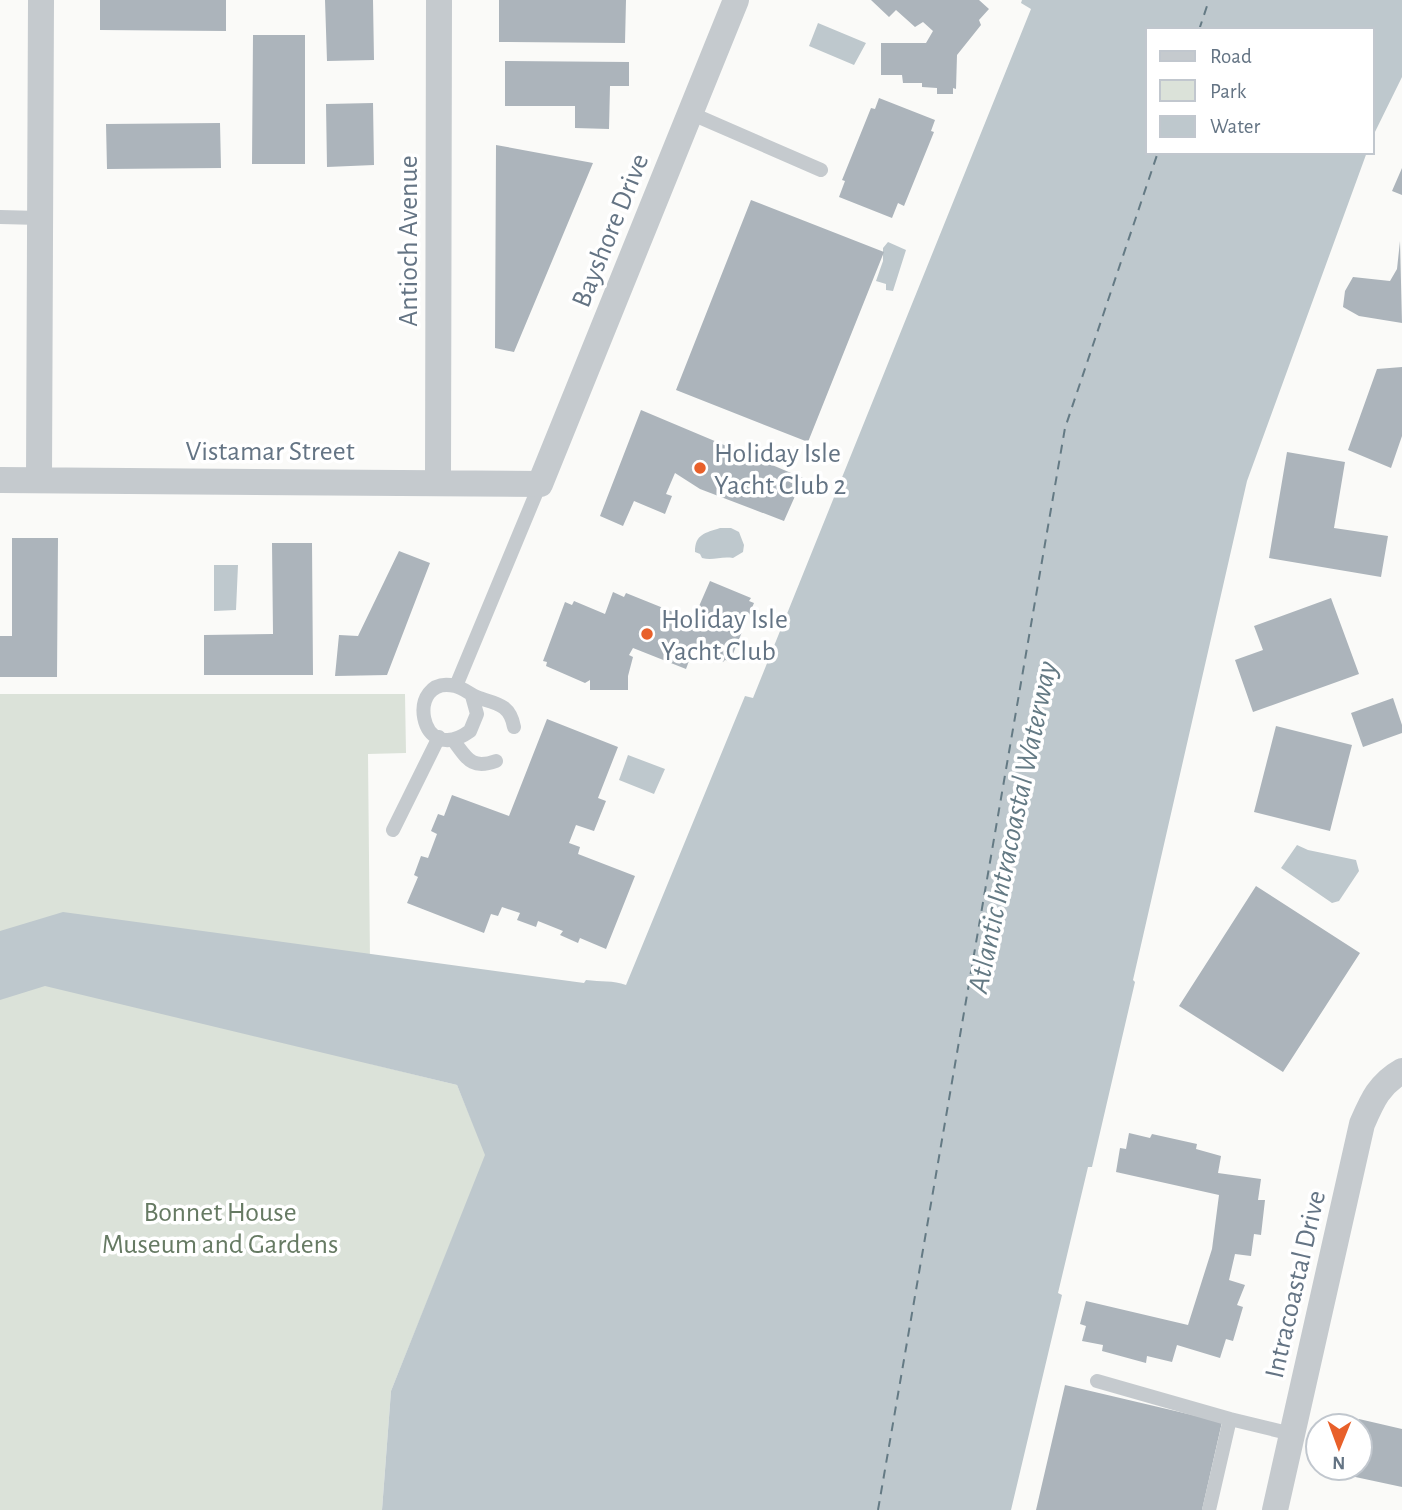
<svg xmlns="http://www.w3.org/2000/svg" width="1402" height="1510" font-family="'Alegreya Sans',sans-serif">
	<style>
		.green { fill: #dbe2d9 }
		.water { fill: #bec8cd }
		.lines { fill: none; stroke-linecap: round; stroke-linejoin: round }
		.ferry { stroke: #647a84; stroke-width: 2; stroke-dasharray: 9 7; stroke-linecap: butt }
		.building { fill: #acb4bb }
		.lane { stroke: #c5cace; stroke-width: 14 }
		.street { stroke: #c5cace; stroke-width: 26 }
		.poi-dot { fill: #e8602a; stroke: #fff; stroke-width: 2.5 }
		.labels { text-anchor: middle; stroke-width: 7; stroke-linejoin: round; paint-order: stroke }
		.street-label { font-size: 28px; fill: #647484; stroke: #fff }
		.poi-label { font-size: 28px; fill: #647484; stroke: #fff; text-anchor: start }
		.park-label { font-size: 28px; fill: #667a63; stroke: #fff }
		.water-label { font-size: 30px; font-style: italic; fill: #647a84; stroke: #fff }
	</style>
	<rect width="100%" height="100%" fill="#fafaf8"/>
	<path class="green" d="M 0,694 L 405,694 L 406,753 L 368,754 L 371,1064 L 457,1085 L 486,1155 L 391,1391 L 382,1510 L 0,1510 Z"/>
	<path class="water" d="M 1022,0 L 1402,0 L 1402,77 L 1372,138 L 1372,30 L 1148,30 L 1148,152 L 1367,152 L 1247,481 L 1133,980 L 1135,982 L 1092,1167 L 1088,1167 L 1058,1293 L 1062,1295 L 1011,1510 L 382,1510 L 391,1391 L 485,1155 L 457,1085 L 45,986 L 0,1000 L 0,931 L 63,912 L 584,983 L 586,980 C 601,982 613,980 626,985 L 745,696 L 753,698 L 1031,9 L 1021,3 Z
		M 818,23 L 866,43 L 854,65 L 809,46 Z
		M 888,242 L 906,250 L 893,291 L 886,290 L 886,284 L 876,281 L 883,261 L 883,248 Z
		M 720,528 L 731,528 L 739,532 L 744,545 L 743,552 L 733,558 C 721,556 713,561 702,558 L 700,554 L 695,552 C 695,534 705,533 720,528 Z
		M 214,565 L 238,565 L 236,610 L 214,611 Z
		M 628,755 L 665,769 L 654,794 L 619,780 Z
		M 1297,845 L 1308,850 L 1356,860 L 1359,871 L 1339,901 L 1332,903 L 1281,868 Z"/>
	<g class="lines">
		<path class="ferry" d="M 1199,30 L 1209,0
			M 878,1510 L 1065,428 L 1158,152"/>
	</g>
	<path class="building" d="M 100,0 L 226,0 L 226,31 L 100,30 Z
		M 325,0 L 373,0 L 374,60 L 327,61 Z
		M 499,0 L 626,0 L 625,43 L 499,42 Z
		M 871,0 L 979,0 L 989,9 L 979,20 L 981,25 L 957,55 L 956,89 L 953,88 L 953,94 L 937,94 L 937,88 L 922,87 L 922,83 L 903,83 L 902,75 L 881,75 L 881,43 L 926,43 L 933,31 L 923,22 L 915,27 L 896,10 L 889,17 Z
		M 253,35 L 305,35 L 305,164 L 252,164 Z
		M 505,61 L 629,62 L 629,86 L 610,86 L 609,129 L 575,128 L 575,106 L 505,106 Z
		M 879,98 L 935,120 L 931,131 L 934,132 L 904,206 L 898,203 L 892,218 L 839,197 L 845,181 L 842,180 L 871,108 L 875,109 Z
		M 373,103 L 374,165 L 327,167 L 326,104 Z
		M 220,123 L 221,168 L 107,169 L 106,124 Z
		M 496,145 L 593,163 L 514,352 L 495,348 Z
		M 1402,168 L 1402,195 L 1392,191 Z
		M 751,200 L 884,252 L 808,442 L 676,390 Z
		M 1400,241 L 1402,323 L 1359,316 L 1343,307 L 1345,291 L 1353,277 L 1390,281 L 1397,269 Z
		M 1402,367 L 1402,436 L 1391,468 L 1348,450 L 1377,369 Z
		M 641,410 L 803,478 L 784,521 L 700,489 L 675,473 L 666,494 L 672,496 L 665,514 L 634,501 L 623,526 L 600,516 Z
		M 1287,452 L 1345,462 L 1334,528 L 1388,536 L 1381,577 L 1269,558 Z
		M 12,538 L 58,538 L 57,677 L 0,677 L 0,636 L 12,636 Z
		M 272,543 L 312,543 L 313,675 L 204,675 L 204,635 L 273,634 Z
		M 399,551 L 430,563 L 387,675 L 335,676 L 339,635 L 358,636 Z
		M 710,581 L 751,598 L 749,601 L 754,603 L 730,661 L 725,660 L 723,662 L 693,650 L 686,669 L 633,648 L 629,655 L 633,657 L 628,676 L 628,690 L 590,690 L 590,680 L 585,683 L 546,666 L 547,662 L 543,661 L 565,602 L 572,605 L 574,601 L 605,614 L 613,592 L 624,597 L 626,593 L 693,620 Z
		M 1331,598 L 1359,674 L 1253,712 L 1235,660 L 1263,650 L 1254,626 Z
		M 1393,698 L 1402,725 L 1402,733 L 1363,747 L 1351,713 Z
		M 547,719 L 618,747 L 598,798 L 606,801 L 594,831 L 576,825 L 569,843 L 580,847 L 578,854 L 635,876 L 606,949 L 580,938 L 578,943 L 560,935 L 563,931 L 538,921 L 536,927 L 517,920 L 520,913 L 502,907 L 498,916 L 491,914 L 484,933 L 407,903 L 418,877 L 414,875 L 421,856 L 428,858 L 437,834 L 431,831 L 438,814 L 444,816 L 452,795 L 509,816 Z
		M 1276,726 L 1352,745 L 1330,831 L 1254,812 Z
		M 1256,886 L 1360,953 L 1283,1072 L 1179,1006 Z
		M 1129,1133 L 1150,1138 L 1152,1134 L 1197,1144 L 1196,1149 L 1221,1156 L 1218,1173 L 1261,1179 L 1258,1200 L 1265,1200 L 1261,1235 L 1254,1234 L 1251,1256 L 1235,1254 L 1229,1280 L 1245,1285 L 1237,1305 L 1243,1307 L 1233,1341 L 1226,1339 L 1220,1358 L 1177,1345 L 1172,1362 L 1147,1356 L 1146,1363 L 1102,1351 L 1103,1345 L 1082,1341 L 1086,1326 L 1080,1324 L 1086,1301 L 1188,1325 L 1212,1249 L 1219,1195 L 1116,1172 L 1120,1148 L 1126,1149 Z
		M 1065,1385 L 1222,1422 L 1202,1510 L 1036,1510 Z
		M 1359,1419 L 1402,1429 L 1402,1487 L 1346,1475 L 1347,1468 L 1360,1468 L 1360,1426 L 1357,1426 Z"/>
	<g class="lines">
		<path class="lane" d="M 690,113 L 821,170
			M 0,217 L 40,218
			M 456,686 L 540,484
			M 472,696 L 477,714 L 470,731 C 418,769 405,674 455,686 C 464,688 470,695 479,698 C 498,704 510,705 514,727
			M 453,740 C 467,758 471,770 496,761
			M 393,830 L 439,737
			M 1097,1381 L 1230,1419
			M 1209,1510 L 1230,1419 L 1292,1434"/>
		<path class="street" d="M 0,480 L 540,484 L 736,0
			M 39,480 L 41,0
			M 438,483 L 439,0
			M 1275,1510 L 1362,1124 C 1372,1101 1379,1084 1402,1071"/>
	</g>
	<g class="poi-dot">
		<circle cx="700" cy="468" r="7"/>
		<circle cx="647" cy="634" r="7"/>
	</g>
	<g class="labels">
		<g class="street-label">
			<text transform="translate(609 230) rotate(-68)" y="10">Bayshore Drive</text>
			<text transform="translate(407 241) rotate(-90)" y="10">Antioch Avenue</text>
			<text x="270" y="460">Vistamar Street</text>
			<text transform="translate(1294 1284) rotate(-77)" y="10">Intracoastal Drive</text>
		</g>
		<g class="poi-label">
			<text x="714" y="462">Holiday Isle<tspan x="714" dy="32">Yacht Club 2</tspan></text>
			<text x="661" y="628">Holiday Isle<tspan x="661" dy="32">Yacht Club</tspan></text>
		</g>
		<g class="park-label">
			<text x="220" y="1221">Bonnet House<tspan x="220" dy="32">Museum and Gardens</tspan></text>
		</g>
		<g class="water-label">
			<text transform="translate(1012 827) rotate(-78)" y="10">Atlantic Intracoastal Waterway</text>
		</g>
	</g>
	<rect x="1146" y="28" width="228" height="126" fill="#ffffff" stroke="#c1c7ce" stroke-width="2"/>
	<rect x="1160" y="51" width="35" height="10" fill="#c5cace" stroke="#c1c7ce" stroke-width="2"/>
	<text x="1210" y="63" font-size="21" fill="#647484">Road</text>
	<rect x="1160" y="80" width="35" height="21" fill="#dbe2d9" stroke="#c1c7ce" stroke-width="2"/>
	<text x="1210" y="98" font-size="21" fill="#647484">Park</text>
	<rect x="1160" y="116" width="35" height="21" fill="#bec8cd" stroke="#c1c7ce" stroke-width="2"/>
	<text x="1210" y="133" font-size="21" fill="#647484">Water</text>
	<g transform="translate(1339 1447) rotate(181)"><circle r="33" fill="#ffffff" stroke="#c1c7ce" stroke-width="2"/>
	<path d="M0-5L12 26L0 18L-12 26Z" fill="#e8602a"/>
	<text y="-10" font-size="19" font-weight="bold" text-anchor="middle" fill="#647484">N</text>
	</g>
</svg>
